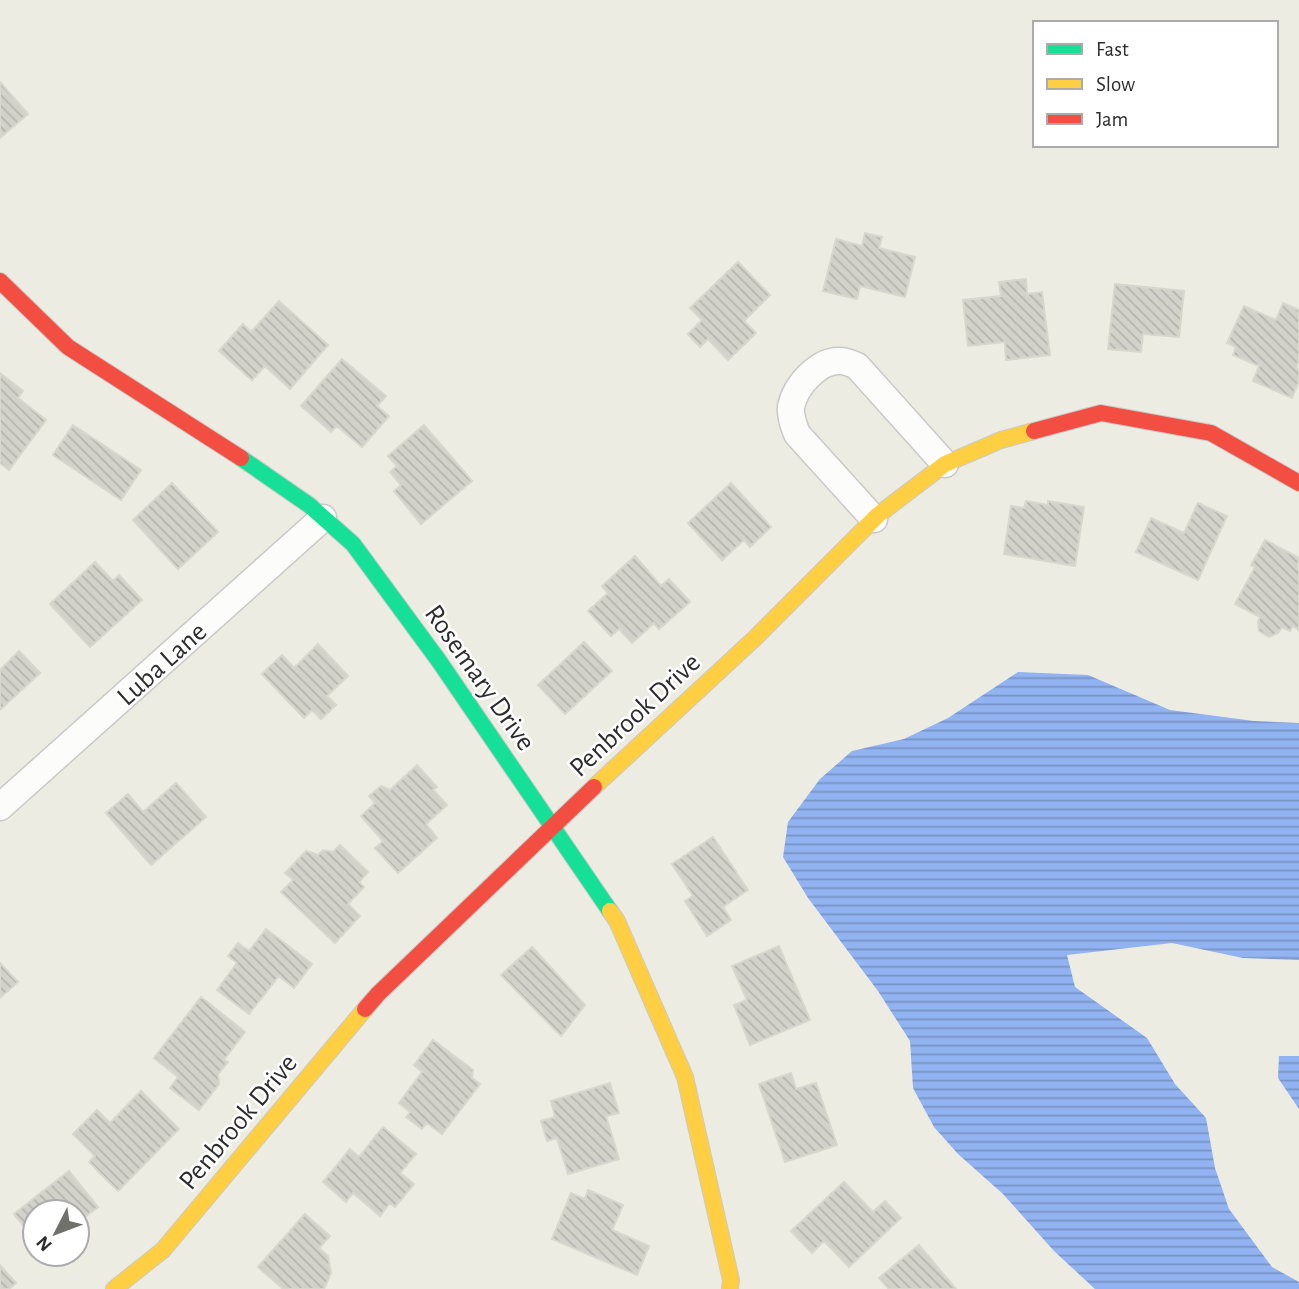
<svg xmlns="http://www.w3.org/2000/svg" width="1299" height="1289" font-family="'Alegreya Sans',sans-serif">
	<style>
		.water { fill: url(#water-rules) }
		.building { fill: url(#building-back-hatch); stroke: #d7d7ce; stroke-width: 2 }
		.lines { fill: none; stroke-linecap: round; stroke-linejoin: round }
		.street-casing { stroke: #cac9c8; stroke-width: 29 }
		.fast-casing { stroke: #cac9c8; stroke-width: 18 }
		.slow-casing { stroke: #cac9c8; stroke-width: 18 }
		.jam-casing { stroke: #cac9c8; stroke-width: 18 }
		.street { stroke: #fcfcfb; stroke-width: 26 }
		.fast { stroke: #16e098; stroke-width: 16 }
		.slow { stroke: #ffcf43; stroke-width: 16 }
		.jam { stroke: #f24e42; stroke-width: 16 }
		.labels { text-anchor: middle; stroke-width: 5; stroke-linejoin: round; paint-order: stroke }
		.street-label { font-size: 28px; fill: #2d2d2d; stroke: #fff }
	</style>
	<defs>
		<pattern id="water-rules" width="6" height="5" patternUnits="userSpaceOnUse" patternTransform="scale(1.75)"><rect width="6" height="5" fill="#92b3f1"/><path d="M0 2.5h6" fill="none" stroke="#7892c4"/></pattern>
		<pattern id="building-back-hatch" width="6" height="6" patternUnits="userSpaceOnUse" patternTransform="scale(1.75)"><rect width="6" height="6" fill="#d2d2cb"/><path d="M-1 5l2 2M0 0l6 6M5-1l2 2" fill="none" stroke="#b5b5af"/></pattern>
	</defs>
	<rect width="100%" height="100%" fill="#ecece2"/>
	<path class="water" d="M 1018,672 L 1088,675 L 1170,710 L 1254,721 L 1299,723 L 1299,960 L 1243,958 L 1172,943 L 1067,955 L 1075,987 L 1147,1038 L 1175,1084 L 1206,1118 L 1215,1168 L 1229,1209 L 1272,1267 L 1299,1282 L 1299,1289 L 1095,1289 L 1054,1251 L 1003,1194 L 958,1154 L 934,1127 L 913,1088 L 910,1041 L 878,991 L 808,898 L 783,857 L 788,822 L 820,779 L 852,751 L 904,739 L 948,718 Z
		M 1279,1056 L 1299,1056 L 1299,1109 L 1278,1078 Z"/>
	<path class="building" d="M 0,82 L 28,114 L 0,138 Z
		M 865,233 L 882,237 L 879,248 L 915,257 L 905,297 L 860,286 L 857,299 L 823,291 L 836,239 L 862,246 Z
		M 738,262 L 770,295 L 744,321 L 756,333 L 728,360 L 708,339 L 700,347 L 688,334 L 702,320 L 690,308 Z
		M 1026,279 L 1027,294 L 1042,292 L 1050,355 L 1006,360 L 1005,342 L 968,346 L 963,300 L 1001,296 L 999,282 Z
		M 1115,284 L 1184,291 L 1179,337 L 1143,334 L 1141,352 L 1108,349 Z
		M 279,301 L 328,345 L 290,389 L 265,366 L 252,380 L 219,351 L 243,324 L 251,332 Z
		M 1283,303 L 1299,310 L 1299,360 L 1296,368 L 1299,369 L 1299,381 L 1292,398 L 1253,381 L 1259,366 L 1233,355 L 1236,347 L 1227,343 L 1244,306 L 1276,320 Z
		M 342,359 L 386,396 L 377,406 L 389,416 L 362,447 L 337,426 L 331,432 L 301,406 Z
		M 0,373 L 23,391 L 18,398 L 46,420 L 9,470 L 0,463 Z
		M 73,425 L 141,470 L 121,500 L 53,455 Z
		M 424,425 L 472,481 L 421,524 L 394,491 L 401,485 L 390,472 L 397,466 L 388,456 Z
		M 172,483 L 218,532 L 178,569 L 133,520 Z
		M 731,483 L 771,527 L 750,547 L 744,540 L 722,560 L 688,523 Z
		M 1026,501 L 1048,505 L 1048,501 L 1084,507 L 1075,566 L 1004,554 L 1011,506 L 1024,508 Z
		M 1198,503 L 1227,516 L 1198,580 L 1136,552 L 1151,518 L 1184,533 Z
		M 1265,540 L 1299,558 L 1297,569 L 1299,570 L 1299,630 L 1293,626 L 1290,631 L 1282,627 L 1278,633 L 1269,637 L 1259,631 L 1258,622 L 1260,617 L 1235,604 L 1255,567 L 1251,565 Z
		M 635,556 L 661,586 L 669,579 L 690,602 L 659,629 L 654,623 L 632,643 L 619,629 L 611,636 L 588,611 L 608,593 L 602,586 Z
		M 95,562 L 113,581 L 119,575 L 142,600 L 90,647 L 50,604 Z
		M 584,642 L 612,671 L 565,714 L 538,685 Z
		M 318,644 L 348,676 L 327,696 L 336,705 L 321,719 L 312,710 L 304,718 L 262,674 L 282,655 L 294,668 Z
		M 19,651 L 40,673 L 0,710 L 0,670 Z
		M 417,765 L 437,787 L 433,790 L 447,805 L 426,824 L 437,838 L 398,873 L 375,848 L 383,841 L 361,816 L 375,803 L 369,796 L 381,786 L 390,790 Z
		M 176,783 L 206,817 L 151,865 L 106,813 L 128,794 L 143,812 Z
		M 713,837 L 748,890 L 723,907 L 731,920 L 707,936 L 685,901 L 693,896 L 672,864 Z
		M 340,845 L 368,872 L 359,882 L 364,887 L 348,904 L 360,916 L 335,943 L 281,892 L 293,880 L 285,873 L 306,851 L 318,855 L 323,850 L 333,852 Z
		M 266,929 L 312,964 L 294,988 L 279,976 L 249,1014 L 217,990 L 237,963 L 228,956 L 238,943 L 249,951 Z
		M 779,946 L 810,1020 L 750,1045 L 734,1005 L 747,1000 L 732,966 Z
		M 532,947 L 585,1005 L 561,1036 L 501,975 Z
		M 0,963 L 18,982 L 0,998 Z
		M 201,997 L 245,1032 L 224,1060 L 228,1062 L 218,1074 L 219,1084 L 199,1110 L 170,1088 L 178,1077 L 154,1058 Z
		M 433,1040 L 473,1070 L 472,1078 L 480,1084 L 442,1134 L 427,1123 L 422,1129 L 406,1117 L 410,1112 L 399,1103 L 422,1072 L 414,1065 Z
		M 791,1073 L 796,1089 L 816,1083 L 837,1145 L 785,1162 L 759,1084 Z
		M 610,1083 L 619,1113 L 606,1116 L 619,1159 L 568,1174 L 557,1138 L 547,1141 L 541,1121 L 555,1117 L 551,1101 Z
		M 141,1091 L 179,1129 L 118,1191 L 89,1162 L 95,1156 L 73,1134 L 97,1110 L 110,1123 Z
		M 383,1127 L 416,1154 L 400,1173 L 414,1184 L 395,1207 L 390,1203 L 380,1216 L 353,1193 L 346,1202 L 323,1182 L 350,1149 L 359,1157 Z
		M 69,1171 L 98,1207 L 77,1223 L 77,1212 L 35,1212 L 35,1240 L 14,1214 Z
		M 844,1182 L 873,1212 L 885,1201 L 901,1218 L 849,1267 L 824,1241 L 812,1253 L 791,1231 Z
		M 588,1190 L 623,1205 L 612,1230 L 649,1246 L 637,1275 L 552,1239 L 571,1193 L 585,1199 Z
		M 305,1214 L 330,1236 L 319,1248 L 328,1256 L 331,1273 L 324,1289 L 283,1289 L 258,1267 Z
		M 919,1245 L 956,1289 L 889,1289 L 879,1278 Z
		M 0,1265 L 16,1283 L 9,1289 L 0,1289 Z"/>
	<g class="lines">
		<defs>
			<path id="street" d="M 874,519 L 797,434 C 794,426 790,416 791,407 C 795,386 819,359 841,361 C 846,361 852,364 857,366 L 945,464
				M 0,807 L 323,518"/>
			<path id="fast" d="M 241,458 L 309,505 L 353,544 L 439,661 L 610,911"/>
			<path id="slow" d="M 594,787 L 754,639 L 878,515 L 945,464 L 1001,440 L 1034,431
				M 610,911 L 617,921 L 685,1077 L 731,1280 L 730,1289
				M 114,1289 L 163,1250 L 365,1009"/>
			<path id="jam" d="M 0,281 L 68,347 L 241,458
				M 1034,431 L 1101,413 L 1211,433 L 1299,483
				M 365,1009 L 378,994 L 594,787"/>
		</defs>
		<use href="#street" class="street-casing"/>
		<use href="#fast" class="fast-casing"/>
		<use href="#slow" class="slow-casing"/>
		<use href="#jam" class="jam-casing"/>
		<use href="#street" class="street"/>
		<use href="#fast" class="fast"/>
		<use href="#slow" class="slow"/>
		<use href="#jam" class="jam"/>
	</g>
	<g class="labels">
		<g class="street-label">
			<text transform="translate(161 663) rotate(-42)" y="10">Luba Lane</text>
			<text transform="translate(481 677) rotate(55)" y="10">Rosemary Drive</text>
			<text transform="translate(634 714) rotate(-43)" y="10">Penbrook Drive</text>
			<text transform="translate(237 1121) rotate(-50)" y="10">Penbrook Drive</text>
		</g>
	</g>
	<rect x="1033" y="21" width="245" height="126" fill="#ffffff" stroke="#ababab" stroke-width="2"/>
	<rect x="1047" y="44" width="35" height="10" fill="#16e098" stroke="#ababab" stroke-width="2"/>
	<text x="1096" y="56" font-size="21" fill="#2d2d2d">Fast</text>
	<rect x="1047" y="79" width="35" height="10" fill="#ffcf43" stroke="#ababab" stroke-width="2"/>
	<text x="1096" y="91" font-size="21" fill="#2d2d2d">Slow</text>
	<rect x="1047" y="114" width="35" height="10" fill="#f24e42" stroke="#ababab" stroke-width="2"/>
	<text x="1096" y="126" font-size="21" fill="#2d2d2d">Jam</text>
	<g transform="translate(56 1233) rotate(228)"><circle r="33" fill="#ffffff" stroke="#ababab" stroke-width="2"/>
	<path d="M0-5L12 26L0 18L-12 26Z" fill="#70706c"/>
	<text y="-10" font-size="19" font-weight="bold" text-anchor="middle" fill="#2d2d2d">N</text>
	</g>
</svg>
